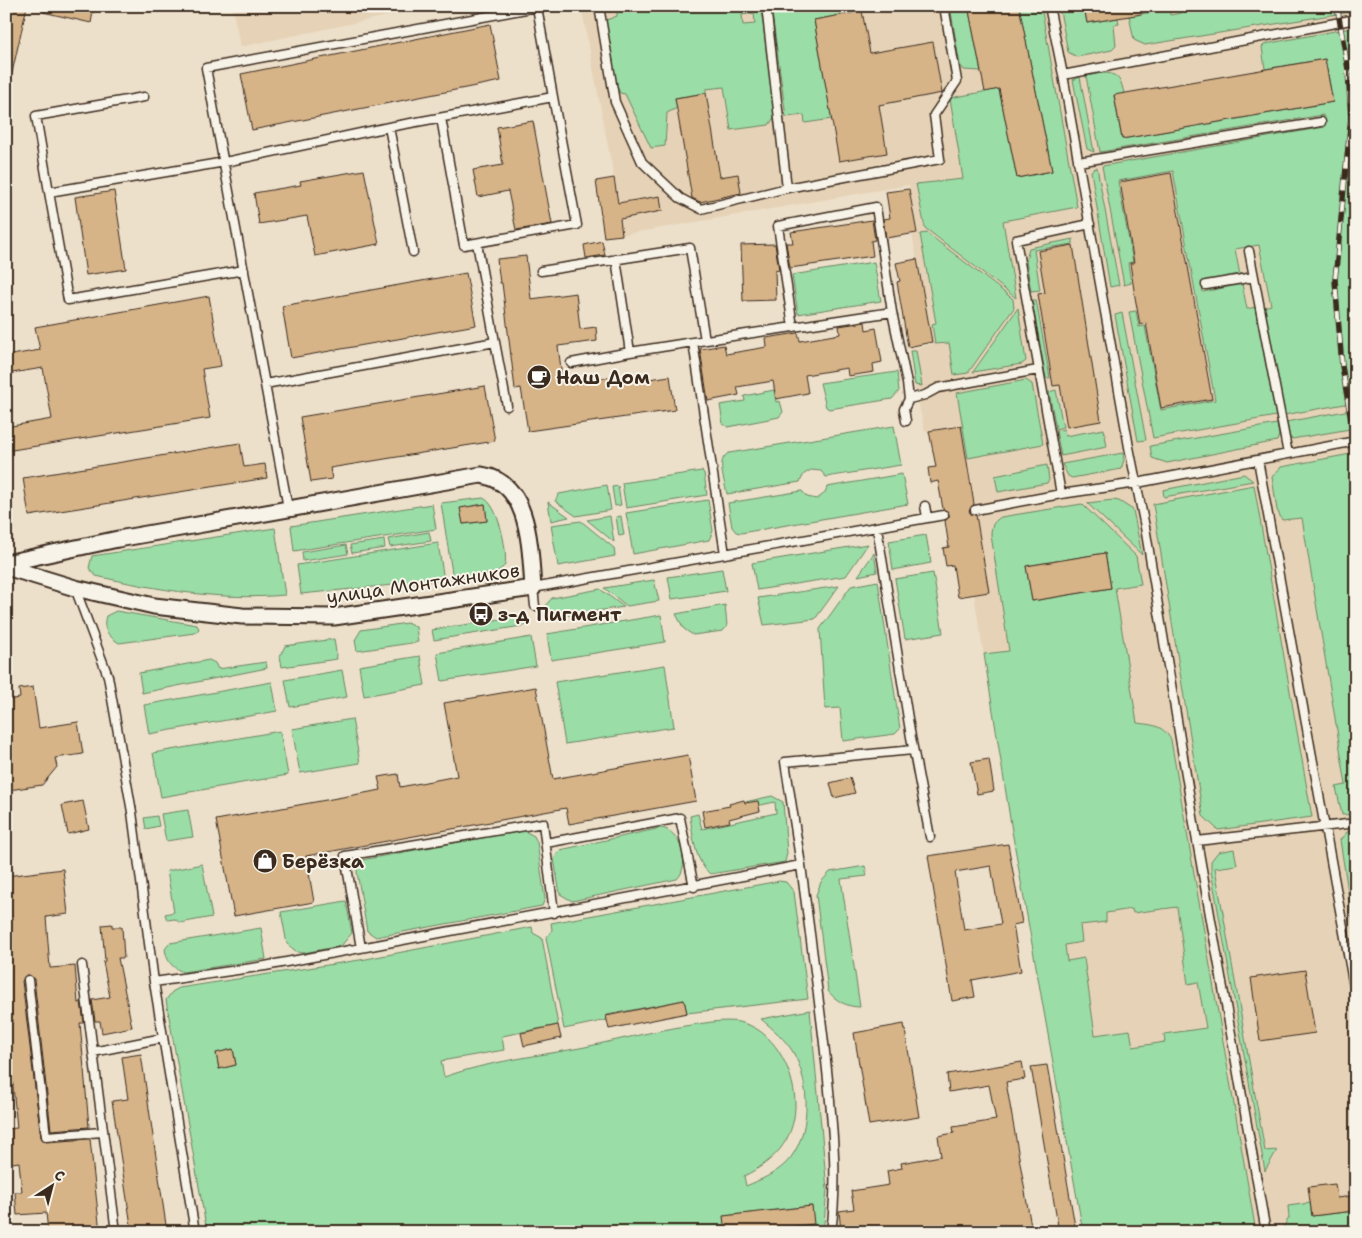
<svg xmlns="http://www.w3.org/2000/svg" width="1362" height="1238" font-family="'Shantell Sans',sans-serif">
	<style>
		.built { fill: #e6d3b7 }
		.green { fill: #9bdda7; stroke: #6b8462; fill-rule: evenodd }
		.building { fill: #d6b488; stroke: #3b2a1e; fill-rule: evenodd }
		.lines { fill: none; stroke-linecap: round; stroke-linejoin: round }
		.service-casing { stroke: #3b2a1e; stroke-width: 11 }
		.minor-casing { stroke: #3b2a1e; stroke-width: 19 }
		.service { stroke: #f7f3e8; stroke-width: 8 }
		.minor { stroke: #f7f3e8; stroke-width: 15 }
		.rail-casing { stroke: #3b2a1e; stroke-width: 5.5 }
		.rail { stroke: #f7f3e8; stroke-width: 4; stroke-dasharray: 11; stroke-linecap: butt }
		.labels { text-anchor: middle; stroke-width: 4; stroke-linejoin: round; paint-order: stroke }
		.poi-label { font-size: 19px; font-weight: bold; fill: #3b2a1e; stroke: #f7f3e8; text-anchor: start }
		.street-label { font-size: 19px; fill: #3b2a1e; stroke: #f7f3e8 }
	</style>
	<rect width="100%" height="100%" fill="#ede0cb"/>
	<filter id="ink" filterUnits="userSpaceOnUse"><feTurbulence type="fractalNoise" baseFrequency=".02" numOctaves="2"/><feDisplacementMap in="SourceGraphic" scale="10" xChannelSelector="R" yChannelSelector="G"/><feConvolveMatrix kernelMatrix="1 2 1 2 8 2 1 2 1" color-interpolation-filters="sRGB"/></filter>
	<g filter="url(#ink)">
		<path class="built" d="M 232,6 L 436,6 L 240,47 Z
			M 581,6 L 1356,6 L 1356,1232 L 1083,1232 L 1012,831 L 974,595 L 958,597 L 953,566 L 946,566 L 943,548 L 949,546 L 936,467 L 929,432 L 925,432 L 914,385 L 909,349 L 932,344 L 912,234 L 917,233 L 909,185 L 622,235 L 614,178 Z"/>
		<path class="green" d="M 617,6 L 761,6 L 775,116 L 769,125 L 731,130 L 724,87 L 706,89 L 706,93 L 675,98 L 677,108 L 667,113 L 665,146 L 651,148 L 625,94 L 620,93 L 615,83 L 604,21 L 617,16 ZM 754,13 L 755,24 L 743,25 L 742,15 Z
			M 771,6 L 874,6 L 874,9 L 814,20 L 832,119 L 805,123 L 804,115 L 786,117 Z
			M 950,6 L 968,6 L 981,71 L 964,70 L 960,65 Z
			M 1019,6 L 1041,6 L 1077,207 L 1003,221 L 1016,298 L 925,228 L 916,184 L 963,179 L 950,98 L 999,89 L 1017,178 L 1052,171 Z
			M 1059,6 L 1084,6 L 1087,23 L 1118,18 L 1119,24 L 1114,25 L 1116,46 L 1112,50 L 1077,57 L 1068,52 Z
			M 1187,6 L 1356,6 L 1356,11 L 1145,45 L 1134,40 L 1129,16 L 1169,9 L 1170,15 L 1181,13 L 1180,7 Z
			M 1356,27 L 1356,402 L 1284,415 L 1264,307 L 1271,305 L 1259,245 L 1235,249 L 1240,275 L 1201,282 L 1203,292 L 1242,284 L 1247,309 L 1255,307 L 1276,416 L 1153,438 L 1129,312 L 1136,311 L 1139,327 L 1145,326 L 1161,410 L 1215,400 L 1173,171 L 1118,181 L 1133,262 L 1128,263 L 1131,283 L 1124,285 L 1102,166 L 1325,127 L 1323,115 L 1100,152 L 1086,76 C 1105,72 1120,68 1124,94 L 1114,96 L 1122,139 L 1333,102 L 1325,59 L 1265,69 L 1262,47 L 1265,44 Z
			M 1080,77 L 1094,152 L 1087,149 L 1073,80 Z
			M 1097,167 L 1119,285 L 1110,287 L 1091,171 Z
			M 927,233 L 1013,299 L 1014,308 L 968,373 L 954,375 L 949,343 L 935,344 L 932,324 L 936,323 L 920,234 Z
			M 1073,239 L 1073,244 L 1034,250 L 1040,290 L 1031,291 L 1026,261 L 1029,248 Z
			M 874,262 L 881,301 L 798,314 L 792,275 Z
			M 1032,300 L 1036,300 L 1050,378 L 1046,378 Z
			M 1018,308 L 1026,361 L 1022,364 L 973,372 Z
			M 1122,313 L 1146,440 L 1138,441 L 1115,315 Z
			M 910,351 L 916,351 L 922,386 L 915,385 Z
			M 897,372 L 899,391 L 892,399 L 829,409 L 826,407 L 820,383 Z
			M 1026,380 L 1032,384 L 1043,444 L 968,458 L 957,393 Z
			M 774,390 L 776,402 L 780,401 L 783,412 L 779,417 L 728,427 L 723,424 L 720,405 L 745,401 L 744,396 Z
			M 1056,390 L 1063,427 L 1056,429 L 1049,392 Z
			M 1356,409 L 1356,428 L 1292,439 L 1288,435 L 1286,422 Z
			M 1277,424 L 1279,435 L 1277,441 L 1167,463 L 1152,458 L 1150,446 Z
			M 894,426 L 901,465 L 826,477 L 821,471 L 811,470 L 804,474 L 800,482 L 727,494 C 725,482 715,459 729,453 Z
			M 1064,429 L 1065,436 L 1104,429 L 1107,447 L 1061,456 L 1056,431 Z
			M 1123,453 L 1124,460 L 1121,469 L 1072,478 L 1068,476 L 1062,464 Z
			M 1356,453 L 1356,814 L 1342,815 L 1336,787 L 1346,785 L 1302,518 L 1282,520 L 1277,510 L 1272,477 L 1281,467 Z
			M 1047,465 L 1049,480 L 1047,483 L 998,492 L 995,476 Z
			M 702,471 L 704,473 L 707,495 L 626,508 L 622,483 Z
			M 902,474 L 908,504 L 741,533 L 736,532 L 732,527 L 728,503 L 802,491 L 807,497 L 817,499 L 825,493 L 827,487 Z
			M 1244,474 L 1253,481 L 1164,497 L 1163,490 Z
			M 607,485 L 611,510 L 576,516 L 555,501 L 559,494 Z
			M 1254,485 L 1312,817 L 1218,830 L 1203,816 L 1153,504 Z
			M 618,486 L 621,505 L 615,506 L 612,487 Z
			M 483,498 C 498,503 508,551 505,565 C 494,579 469,577 453,579 L 441,503 ZM 485,504 L 487,521 L 463,524 L 461,508 Z
			M 708,500 L 713,531 L 709,540 L 633,554 L 626,513 Z
			M 1113,500 L 1119,501 L 1133,510 L 1142,555 L 1087,503 Z
			M 548,502 L 569,517 L 551,521 Z
			M 432,504 L 436,529 L 294,551 L 291,526 Z
			M 1082,504 L 1136,556 L 1141,584 L 1115,588 L 1137,723 C 1153,725 1163,725 1171,740 L 1256,1232 L 1083,1232 L 1012,831 L 984,654 L 1009,651 L 991,535 C 991,526 993,522 1001,517 ZM 1105,553 L 1111,588 L 1032,601 L 1026,566 ZM 1177,907 L 1188,984 L 1198,982 L 1206,1028 L 1164,1034 L 1165,1042 L 1133,1047 L 1130,1030 L 1095,1035 L 1084,958 L 1067,961 L 1065,945 L 1082,942 L 1080,925 L 1106,922 L 1106,913 L 1132,909 L 1133,913 Z
			M 610,516 L 614,542 L 587,520 Z
			M 621,516 L 624,535 L 619,536 L 616,517 Z
			M 581,521 L 614,548 L 615,556 L 558,566 L 551,525 Z
			M 275,528 L 285,595 C 221,601 159,590 96,576 L 89,568 L 92,556 Z
			M 429,532 L 431,541 L 390,547 L 388,539 Z
			M 926,535 L 931,563 L 893,570 L 889,541 Z
			M 384,540 L 385,548 L 352,553 L 350,545 Z
			M 438,543 L 444,580 L 301,594 L 297,565 Z
			M 868,544 L 846,576 L 757,590 L 752,563 Z
			M 346,545 L 348,554 L 303,561 L 302,552 Z
			M 874,553 L 877,572 L 858,576 Z
			M 722,569 L 726,591 L 672,599 L 668,577 Z
			M 933,573 L 943,633 L 905,639 L 895,579 Z
			M 654,580 L 659,601 L 627,606 L 604,588 Z
			M 878,581 L 900,729 L 895,734 L 843,741 L 840,708 L 825,709 L 820,629 L 851,586 Z
			M 839,586 L 815,619 L 764,625 L 758,598 Z
			M 600,589 L 624,607 L 549,618 L 545,616 L 546,605 L 552,598 Z
			M 725,605 L 727,626 L 723,631 L 693,635 L 684,629 L 676,614 Z
			M 116,611 L 197,625 L 199,629 L 195,633 L 119,643 C 108,636 102,629 106,616 Z
			M 526,615 L 528,625 L 434,640 L 432,630 Z
			M 661,615 L 665,642 L 551,660 L 547,634 Z
			M 407,623 L 416,627 L 418,642 L 357,651 L 355,640 L 361,630 Z
			M 531,637 L 536,666 L 442,681 L 437,653 Z
			M 334,639 L 337,659 L 282,667 L 280,656 L 285,646 Z
			M 420,656 L 425,685 L 364,696 L 359,666 Z
			M 209,660 L 215,663 L 218,669 L 266,662 L 267,668 L 142,693 L 139,673 Z
			M 665,665 L 674,727 L 565,744 L 555,682 Z
			M 342,670 L 347,697 L 290,707 L 285,680 Z
			M 272,682 L 277,711 L 149,734 L 144,705 Z
			M 352,719 L 360,763 L 300,773 L 292,729 Z
			M 280,731 L 288,775 L 161,797 L 153,753 Z
			M 772,796 L 783,802 L 787,853 L 785,862 L 710,874 C 694,860 693,835 690,816 L 698,814 L 702,829 L 776,813 L 775,802 L 747,808 L 745,802 Z
			M 188,810 L 193,837 L 166,841 L 161,814 Z
			M 157,816 L 159,826 L 146,829 L 144,818 Z
			M 661,828 C 681,830 691,866 677,879 L 572,901 L 560,894 L 554,859 L 560,850 Z
			M 523,830 L 534,836 L 537,842 L 545,899 L 542,906 L 376,937 L 367,931 L 357,872 L 358,865 L 362,860 Z
			M 1356,830 L 1356,943 L 1340,840 L 1347,832 Z
			M 1234,849 L 1237,865 L 1215,868 L 1265,1151 L 1277,1150 L 1265,1171 L 1211,871 L 1211,861 L 1218,852 Z
			M 202,864 L 212,917 L 180,923 L 175,919 L 167,920 L 165,914 L 174,912 L 167,871 Z
			M 865,866 L 867,876 L 841,879 L 860,1007 C 847,1007 836,1001 828,991 L 816,895 L 821,882 L 830,872 Z
			M 779,881 L 786,882 L 794,892 L 808,999 L 687,1013 L 684,1000 L 607,1015 L 607,1020 L 564,1029 L 546,938 L 552,930 L 551,923 Z
			M 346,901 L 352,933 L 341,946 L 303,953 L 297,952 L 287,944 L 281,912 Z
			M 532,927 L 533,933 L 542,938 L 558,1025 L 502,1036 L 504,1050 L 441,1061 L 444,1077 C 489,1061 539,1056 585,1047 C 627,1038 670,1027 712,1022 C 723,1021 736,1020 746,1024 C 777,1034 796,1076 795,1107 C 794,1141 773,1162 744,1176 L 746,1186 C 760,1180 775,1174 786,1163 C 812,1137 811,1083 793,1052 C 785,1039 773,1029 761,1019 L 810,1010 L 827,1189 L 824,1224 L 821,1232 L 745,1232 L 811,1206 L 724,1216 L 725,1232 L 207,1232 L 166,1000 L 172,992 L 179,988 L 366,959 ZM 233,1049 L 236,1065 L 219,1069 L 216,1053 Z
			M 261,928 L 266,959 L 183,972 C 171,967 167,961 165,949 L 170,943 Z
			M 1310,1203 L 1312,1216 L 1356,1211 L 1356,1232 L 1280,1232 L 1289,1218 L 1288,1206 Z"/>
		<path class="building" d="M 6,6 L 27,6 L 12,73 L 6,72 Z
			M 44,6 L 94,6 L 91,23 L 43,12 Z
			M 968,6 L 1019,6 L 1052,171 L 1017,178 L 999,89 L 985,92 Z
			M 1084,6 L 1142,6 L 1142,14 L 1087,23 Z
			M 862,11 L 870,53 L 933,42 L 942,93 L 879,105 L 887,153 L 839,161 L 814,20 Z
			M 490,24 L 501,81 L 252,130 L 241,74 Z
			M 1325,59 L 1333,102 L 1122,139 L 1114,95 Z
			M 706,93 L 720,177 L 738,174 L 741,193 L 700,202 L 692,198 L 675,98 Z
			M 533,121 L 552,224 L 516,230 L 508,191 L 478,197 L 473,170 L 503,165 L 497,127 Z
			M 364,170 L 379,244 L 315,256 L 307,216 L 259,224 L 254,193 L 301,185 L 300,181 Z
			M 1171,173 L 1212,399 L 1161,408 L 1146,323 L 1140,325 L 1135,297 L 1130,263 L 1134,263 L 1120,182 Z
			M 614,178 L 618,203 L 660,196 L 662,211 L 620,219 L 622,235 L 604,237 L 596,181 Z
			M 909,189 L 917,233 L 886,238 L 883,219 L 890,218 L 886,192 Z
			M 114,191 L 126,269 L 86,275 L 75,197 Z
			M 872,220 L 875,240 L 871,241 L 873,256 L 790,268 L 786,243 L 793,243 L 791,232 Z
			M 602,241 L 605,255 L 586,258 L 584,245 Z
			M 775,244 L 779,270 L 775,271 L 776,300 L 743,301 L 741,245 Z
			M 1073,245 L 1101,421 L 1067,427 L 1060,385 L 1053,386 L 1038,294 L 1045,293 L 1038,251 Z
			M 526,256 L 531,299 L 576,293 L 580,329 L 596,327 L 597,341 L 558,346 L 563,384 L 619,376 L 620,383 L 670,376 L 675,410 L 528,431 L 521,388 L 515,389 L 502,283 L 500,283 L 497,259 Z
			M 917,259 L 932,342 L 908,347 L 897,282 L 900,281 L 896,263 Z
			M 466,273 L 476,325 L 291,358 L 282,306 Z
			M 209,296 L 221,366 L 202,369 L 210,418 L 6,451 L 6,427 L 52,419 L 43,368 L 6,374 L 6,356 L 40,350 L 35,327 Z
			M 865,322 L 866,330 L 876,328 L 882,362 L 873,364 L 874,372 L 848,376 L 847,368 L 805,375 L 808,393 L 776,399 L 773,381 L 737,387 L 739,395 L 708,401 L 700,349 L 724,345 L 726,354 L 767,347 L 766,338 L 798,333 L 800,341 L 840,334 L 839,326 Z
			M 485,386 L 495,441 L 330,468 L 332,479 L 311,482 L 300,417 Z
			M 961,426 L 974,504 L 969,511 L 971,514 L 976,515 L 989,592 L 958,597 L 953,565 L 946,566 L 943,548 L 949,547 L 945,521 L 949,517 L 949,514 L 943,509 L 938,481 L 930,483 L 928,468 L 936,467 L 929,431 Z
			M 240,443 L 244,467 L 265,464 L 267,478 L 29,516 L 23,478 Z
			M 485,504 L 487,521 L 463,524 L 460,508 Z
			M 1105,553 L 1111,588 L 1032,601 L 1026,566 Z
			M 33,687 L 39,728 L 78,722 L 83,754 L 55,758 L 57,767 L 42,785 L 9,790 L 6,768 L 6,700 L 20,698 L 19,689 Z
			M 536,687 L 553,779 L 688,755 L 696,801 L 569,824 L 566,808 L 306,856 L 314,902 L 234,916 L 216,820 L 381,790 L 378,777 L 398,774 L 400,787 L 457,776 L 444,703 Z
			M 989,759 L 994,791 L 977,794 L 971,762 Z
			M 850,778 L 855,793 L 834,798 L 830,783 Z
			M 744,800 L 745,803 L 758,801 L 760,811 L 729,819 L 730,822 L 705,827 L 702,811 L 730,806 L 729,804 Z
			M 83,801 L 89,829 L 68,834 L 62,805 Z
			M 1008,844 L 1022,923 L 1013,925 L 1021,971 L 972,980 L 975,997 L 952,1001 L 928,856 ZM 991,866 L 1001,924 L 964,930 L 955,872 Z
			M 63,869 L 68,914 L 46,917 L 50,968 L 75,966 L 78,1003 L 81,1002 L 84,1023 L 80,1023 L 89,1127 L 51,1130 L 34,979 L 27,975 L 22,981 L 41,1137 L 46,1142 L 90,1139 L 100,1232 L 48,1232 L 46,1213 L 17,1215 L 15,1192 L 22,1192 L 19,1162 L 6,1164 L 6,1129 L 17,1128 L 6,1013 L 6,876 Z
			M 112,924 L 112,927 L 122,927 L 124,958 L 118,958 L 132,1027 L 102,1033 L 100,1021 L 95,1021 L 92,1000 L 110,997 L 103,962 L 105,961 L 102,925 Z
			M 1305,970 L 1315,1033 L 1260,1041 L 1251,978 Z
			M 684,1000 L 687,1013 L 609,1029 L 606,1016 Z
			M 904,1024 L 919,1117 L 869,1125 L 854,1033 Z
			M 558,1025 L 561,1038 L 524,1046 L 521,1033 Z
			M 233,1049 L 236,1065 L 219,1069 L 216,1053 Z
			M 141,1054 L 167,1232 L 132,1232 L 112,1101 L 128,1099 L 122,1057 Z
			M 1022,1062 L 1025,1079 L 1006,1082 L 1032,1232 L 841,1232 L 839,1211 L 854,1209 L 851,1191 L 889,1185 L 887,1171 L 902,1168 L 901,1163 L 941,1156 L 938,1136 L 954,1133 L 953,1127 L 996,1120 L 989,1085 L 949,1092 L 947,1074 Z
			M 1047,1065 L 1076,1232 L 1059,1232 L 1031,1067 Z
			M 1335,1184 L 1337,1198 L 1352,1196 L 1354,1211 L 1312,1216 L 1308,1187 Z
			M 812,1206 L 814,1224 L 745,1232 L 725,1232 L 723,1216 Z"/>
		<g class="lines">
			<defs>
				<path id="service" d="M 599,6 L 615,102 L 642,162 L 680,198 L 701,209 L 787,188
					M 766,6 L 787,188 L 940,159 L 934,115 L 957,81 L 944,6
					M 1049,6 L 1063,75
					M 144,97 L 36,116 L 49,192 L 225,162 L 389,127 L 553,97 L 537,7 L 206,68 L 288,508
					M 441,118 L 464,245 L 577,225 L 553,97
					M 389,127 L 413,252
					M 1078,162 L 1321,122
					M 49,192 L 68,300 L 244,270
					M 1090,224 L 1016,240 L 1061,494 L 1137,483 L 1356,441
					M 1249,251 L 1288,454
					M 616,259 L 630,352 L 693,342 L 725,554
					M 541,271 L 690,248 L 705,340
					M 1206,285 L 1254,277
					M 793,327 L 892,312
					M 495,342 L 507,406
					M 693,342 L 793,327 L 778,226 L 876,207 L 892,312 L 907,383 L 909,399 L 904,409 L 906,421
					M 571,363 L 630,352
					M 265,384 L 495,342 L 477,243
					M 909,399 L 925,395 L 938,388 L 1038,370
					M 1258,460 L 1356,998
					M 925,506 L 927,517
					M 975,510 L 1061,494
					M 877,528 L 911,737 L 930,837
					M 75,588 L 108,676 L 132,812 L 154,982 L 195,1232
					M 535,606 L 533,588 L 944,515
					M 1197,841 L 1145,527 L 1129,447 L 1063,75 L 1356,19
					M 546,843 L 680,818 L 694,887
					M 801,865 L 785,762 L 913,750
					M 361,948 L 345,856 L 543,823 L 554,913
					M 82,965 L 116,1232
					M 28,980 L 46,1136 L 103,1132
					M 154,982 L 265,966 L 801,865 C 810,937 821,1009 828,1080 C 833,1131 838,1181 831,1232
					M 93,1052 L 163,1038
					M 1266,1232 L 1197,841 L 1356,823"/>
				<path id="minor" d="M 6,563 L 118,539 L 481,475 C 531,482 530,550 533,588 L 334,617 L 242,616 L 154,606 L 75,588 L 6,567"/>
			</defs>
			<use href="#service" class="service-casing"/>
			<use href="#minor" class="minor-casing"/>
			<use href="#service" class="service"/>
			<use href="#minor" class="minor"/>
			<defs>
				<path id="rail" d="M 1337,6 L 1349,75
					M 1348,70 L 1351,117 L 1335,280 L 1342,366 L 1356,451
					M 1356,260 L 1353,309 L 1356,335"/>
			</defs>
			<use href="#rail" class="rail-casing"/>
			<use href="#rail" class="rail"/>
		</g>
	</g>
	<defs>
		<symbol id="cafe-disc" viewBox="-11 -11 22 22"><circle r="9.5" fill="#3b2a1e" stroke="#f7f3e8"/><path d="M-5.5-4.5H6V0H3Q3 3.5 0 3.5H-2.5Q-5.5 3.5-5.5 0ZM3-3.2v2h1.7v-2ZM-6 4.5H4V6H-6Z" fill="#fff"/></symbol>
		<symbol id="bus-disc" viewBox="-11 -11 22 22"><circle r="9.5" fill="#3b2a1e" stroke="#f7f3e8"/><path d="M-5-6H5V4H4V6H2V4H-2V6H-4V4H-5ZM-3.5-4V0h7V-4ZM-3.5 1.2v1.5H-2V1.2ZM2 1.2v1.5H3.5V1.2Z" fill="#fff"/></symbol>
		<symbol id="shop-disc" viewBox="-11 -11 22 22"><circle r="9.5" fill="#3b2a1e" stroke="#f7f3e8"/><path d="M-5-2.5h2.3a2.7 3.5 0 0 1 5.4 0H5L5.5 6h-11ZM-1.5-2.5h3a1.5 2.3 0 0 0-3 0Z" fill="#fff"/></symbol>
	</defs>
	<g fill-rule="evenodd">
		<use href="#cafe-disc" x="525" y="363" width="28" height="28"/>
		<use href="#bus-disc" x="467" y="600" width="28" height="28"/>
		<use href="#shop-disc" x="251" y="847" width="28" height="28"/>
	</g>
	<g class="labels">
		<g class="poi-label">
			<text x="556" y="384">Наш Дом</text>
			<text x="498" y="621">з-д Пигмент</text>
			<text x="282" y="868">Берёзка</text>
		</g>
		<g class="street-label">
			<text transform="translate(423 583) rotate(-8)" y="7">улица Монтажников</text>
		</g>
	</g>
	<rect width="1362" height="1238" fill="none" stroke="#f7f3e8" stroke-width="25"/>
	<rect x="12" y="12" width="1337" height="1213" fill="none" stroke="#3b2a1e" stroke-width="2" filter="url(#ink)"/>
	<g transform="translate(52 1186) rotate(36)" stroke="#f7f3e8" stroke-width="4" paint-order="stroke">
	<path d="M0-4L9 19L0 12L-9 19Z" fill="#3b2a1e"/>
	<text y="-8" font-size="14" font-weight="bold" text-anchor="middle" fill="#3b2a1e">С</text>
	</g>
</svg>
